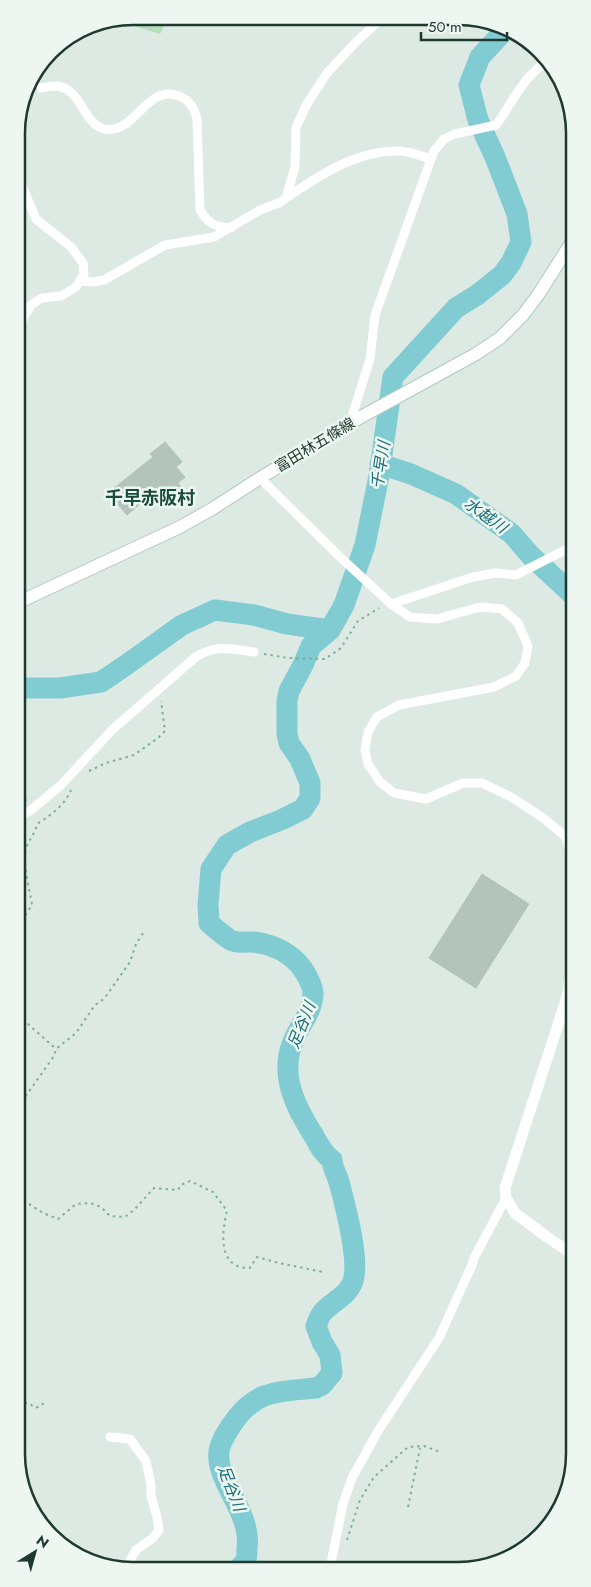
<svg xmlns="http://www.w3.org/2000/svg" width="591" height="1587" font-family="Jost,'Noto Sans JP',sans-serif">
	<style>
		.green { fill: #b4ddbc }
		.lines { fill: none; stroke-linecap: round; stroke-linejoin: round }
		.river { stroke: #81cbd3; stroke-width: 21 }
		.building { fill: #b2c4bc; stroke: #afc3ba }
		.secondary-casing { stroke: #afcabe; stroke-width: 14 }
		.path { stroke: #7baf9b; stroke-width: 2; stroke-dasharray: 2.5 4; stroke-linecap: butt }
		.minor { stroke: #fff; stroke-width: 9 }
		.tertiary { stroke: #fff; stroke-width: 11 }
		.secondary { stroke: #fff; stroke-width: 12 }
		.labels { text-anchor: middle; stroke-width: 5; stroke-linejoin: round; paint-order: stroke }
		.street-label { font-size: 15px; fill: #1e3930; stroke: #edf6f1 }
		.water-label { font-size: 16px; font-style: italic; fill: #166d77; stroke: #edf6f1 }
		.quarter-label { font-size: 18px; font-weight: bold; fill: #194c3c; stroke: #edf6f1 }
		.rim { fill: none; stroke: #1e3930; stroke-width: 2.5 }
	</style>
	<rect width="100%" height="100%" fill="#ddeae3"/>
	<path class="green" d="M 133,16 L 169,16 L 160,34 L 115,20 Z
		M 32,77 L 41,88 L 25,95 L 28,81 Z"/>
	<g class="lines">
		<path class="river" d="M 380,464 L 411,474 L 456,494 L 512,534 L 531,556 L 573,595
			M 17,688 L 60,688 L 101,682 L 126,665 L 182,625 L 215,610 L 254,615 L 287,624 L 330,630
			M 239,1569 C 241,1566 245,1562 246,1559 C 247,1556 247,1551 247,1548 C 252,1512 215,1481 219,1451 C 221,1440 227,1432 233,1423 C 256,1389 279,1392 316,1388 L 322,1385 L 332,1373 L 330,1355 L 322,1342 L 316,1326 C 318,1321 320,1315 323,1312 C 333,1301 348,1296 353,1281 C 360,1259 345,1205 339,1182 C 337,1175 332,1167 332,1160 C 323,1154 319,1145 314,1136 C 296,1108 280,1077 292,1044 C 298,1027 312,1013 313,995 C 314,986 303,968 297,962 C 285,950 268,943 252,942 C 247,942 239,943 233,941 C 227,939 215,928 209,923 L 208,905 L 211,869 L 227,845 L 250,832 L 283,819 L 303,809 L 310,798 L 310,783 L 300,759 L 289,743 L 287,734 L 287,701 L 289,691 L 303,665 L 311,646 L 330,630 L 344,605 L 365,545 L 379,476 L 393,377 L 456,308 L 477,295 L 502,275 L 511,263 L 521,242 L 517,214 L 495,157 L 478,120 L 469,85 L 480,57 L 504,31"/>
	</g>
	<path class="building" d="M 165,442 L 182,462 L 176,467 L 185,477 L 178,483 L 184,490 L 169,502 L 158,489 L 127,515 L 108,493 L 153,457 L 150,454 Z
		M 482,874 L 529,904 L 476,988 L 429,958 Z"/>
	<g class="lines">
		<defs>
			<path id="secondary" d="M 17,603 L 180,527 L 212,509 L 260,478 L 350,423 L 476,354 L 500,338 L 523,315 L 538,295 L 573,240"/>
		</defs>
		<use href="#secondary" class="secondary-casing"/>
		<path class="path" d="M 264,654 L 288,658 L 325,659 L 341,648 L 358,621 L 379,608
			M 89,771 L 106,763 L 134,755 L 158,738 L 165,731 L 161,701
			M 18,788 L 23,798 L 27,801
			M 18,797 L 24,803
			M 18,926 L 32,905 C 30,891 22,862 26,849 C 28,840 36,833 37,824 C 51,815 65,805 71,790
			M 18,1015 L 56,1049
			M 18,1107 L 54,1056 L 56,1049 L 76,1033 L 95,1005 L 104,999 L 130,962 L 136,944 L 145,930
			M 18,1197 L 43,1213 L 58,1219 L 76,1204 L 90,1203 L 101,1207 L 110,1216 L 125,1217 L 134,1210 L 154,1188 L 178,1190 L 181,1185 L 190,1181 L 213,1192 L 227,1211 C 222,1232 217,1269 250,1268 L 257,1257 L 279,1263 L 323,1272
			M 18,1403 L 28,1403 L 36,1408 L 43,1404 L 44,1400
			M 408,1507 L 420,1448
			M 347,1540 L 360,1500 L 374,1477 L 408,1447 L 424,1446 L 440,1452"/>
		<path class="minor" d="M 41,88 C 46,87 52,86 57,86 C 85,89 83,134 114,129 C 139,124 149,85 179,96 C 190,100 194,108 197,119 L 200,210 C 209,224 215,227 231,228
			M 17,174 L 36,219 L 71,247 L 83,263 L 84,274 L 76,287 L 61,296 L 42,298 L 32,304 L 25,315 L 20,326 L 17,344
			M 286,198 C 320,175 358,149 401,151 C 411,152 421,156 431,159
			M 80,280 L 91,282 L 104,280 L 165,245 L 214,237 L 260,210 L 281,202 L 286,198 L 295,167 L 296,127 L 307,104 L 327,73 L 357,41 L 382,18
			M 350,423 L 370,359 L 375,315 L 434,151 L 444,139 L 455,134 L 496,125 C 512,104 523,76 547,62
			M 260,478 L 340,557 L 391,604 L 410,617 L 437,619 L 480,607 L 502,609 L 518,623 L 528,646 L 525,663 L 516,676 L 494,687 L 399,705 L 377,717 L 368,732 L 365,750 L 368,764 L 380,782 L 394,793 L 426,799 L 463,783 L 482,783 L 511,797 L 542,817 L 566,837 L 573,862 L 574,873
			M 391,604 L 473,577 L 496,573 L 516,575 L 573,546
			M 18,817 L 31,810 L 60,786 L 113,729 L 197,656 C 219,644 231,649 254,652
			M 110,1437 L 130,1439 L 146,1461 L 151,1485 L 151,1496 L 157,1517 L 159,1530 L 153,1538 L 136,1550 L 125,1569
			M 330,1568 L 343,1504 L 352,1478 L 378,1431 L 439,1338 L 472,1265 L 474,1258 L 506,1198"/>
		<path class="tertiary" d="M 574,960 L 567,997 L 505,1188 L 506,1198 L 515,1213 L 547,1237 L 574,1255"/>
		<use href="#secondary" class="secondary"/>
	</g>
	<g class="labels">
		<g class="street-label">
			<text transform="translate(315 445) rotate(-31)" y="5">富田林五條線</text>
		</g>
		<g class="water-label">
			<text transform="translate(380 465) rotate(-81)" y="6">千早川</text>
			<text transform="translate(486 515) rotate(36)" y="6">水越川</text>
			<text transform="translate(301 1025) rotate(-68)" y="6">足谷川</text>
			<text transform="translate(232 1488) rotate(69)" y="6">足谷川</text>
		</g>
		<g class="quarter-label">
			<text x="150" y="504">千早赤阪村</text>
		</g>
	</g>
	<path d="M0 0H591V1587H0ZM133 25H458A108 108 0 0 1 566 133V1454A108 108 0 0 1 458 1562H133A108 108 0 0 1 25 1454V133A108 108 0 0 1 133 25Z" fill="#edf6f1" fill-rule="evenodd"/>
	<path class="rim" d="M133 25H458A108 108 0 0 1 566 133V1454A108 108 0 0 1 458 1562H133A108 108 0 0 1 25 1454V133A108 108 0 0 1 133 25Z"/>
	<g transform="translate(35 1552) rotate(37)" stroke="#edf6f1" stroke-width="4" paint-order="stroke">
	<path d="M0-4L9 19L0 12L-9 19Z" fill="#1e3930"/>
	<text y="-8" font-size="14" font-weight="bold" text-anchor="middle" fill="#1e3930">N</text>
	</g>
	<path d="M421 32v8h86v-8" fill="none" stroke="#1e3930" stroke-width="2.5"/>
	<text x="428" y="32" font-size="15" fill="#1e3930" stroke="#edf6f1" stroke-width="4" paint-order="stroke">50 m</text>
</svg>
